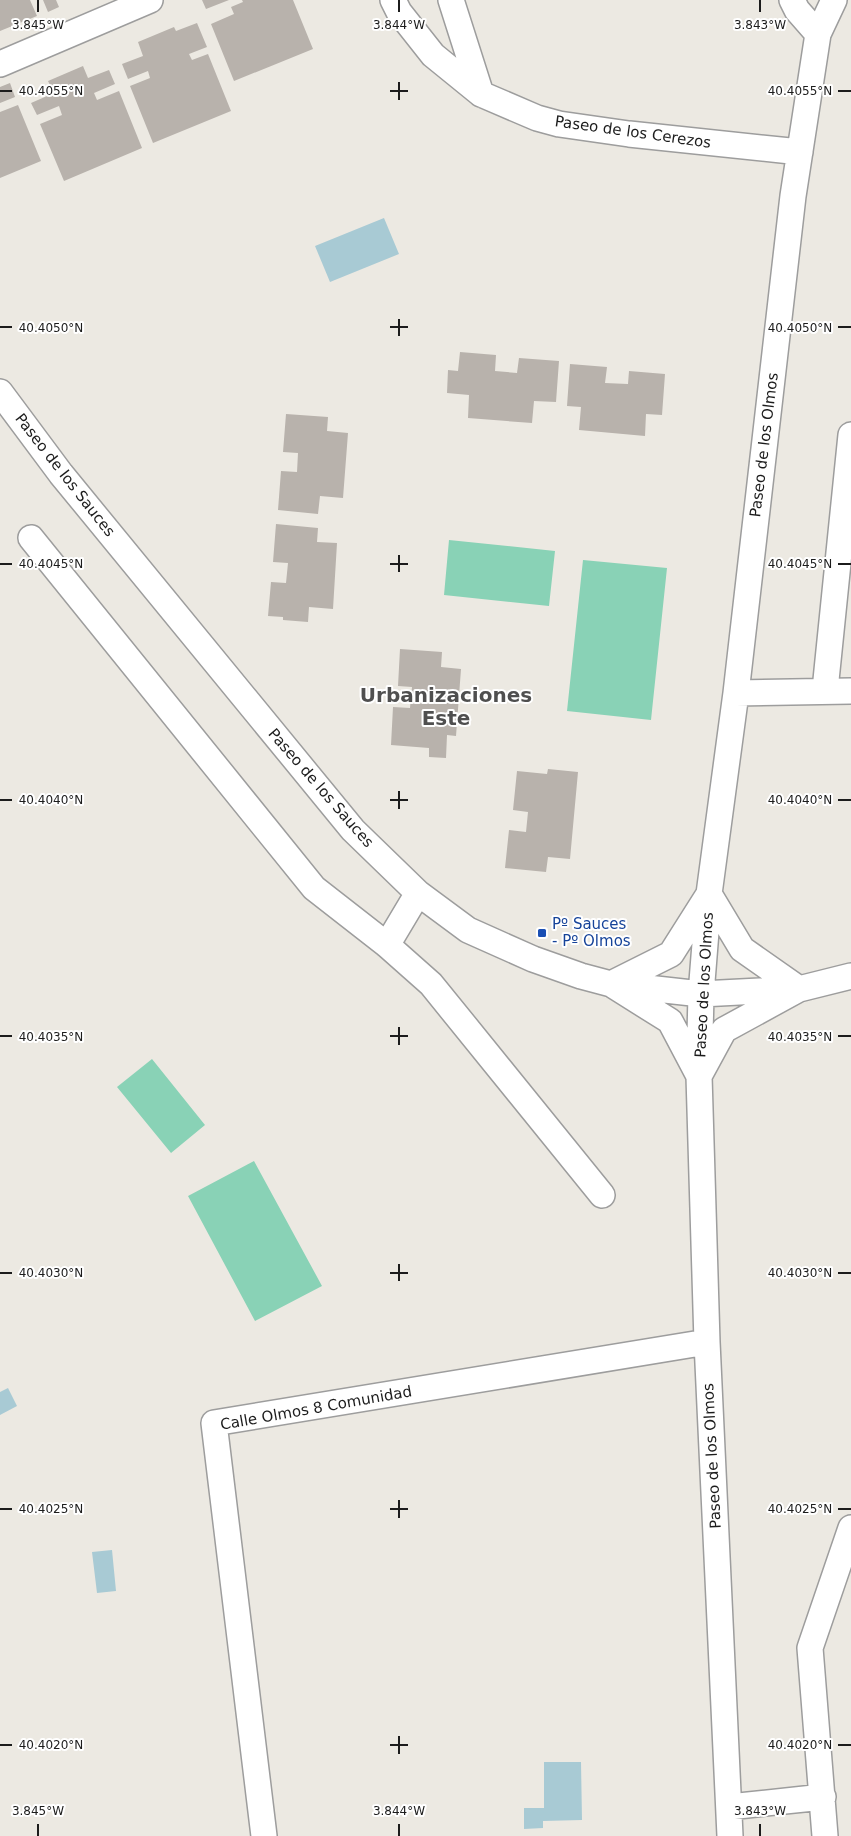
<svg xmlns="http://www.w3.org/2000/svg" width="851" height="1836" font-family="'DejaVu Sans',sans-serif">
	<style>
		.pitch { fill: #89d2b6 }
		.water { fill: #a8cad4 }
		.building { fill: #b8b2ac }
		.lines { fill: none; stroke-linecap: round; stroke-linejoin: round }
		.street-casing { stroke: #9d9d9d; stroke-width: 28 }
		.street { stroke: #fff; stroke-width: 25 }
		.ticks { fill: none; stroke: #1c1c1c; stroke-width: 2 }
		.transit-dot { fill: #1a4fb4; stroke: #fff; stroke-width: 2 }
		.labels { text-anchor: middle; stroke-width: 4; stroke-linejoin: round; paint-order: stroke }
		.street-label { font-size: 15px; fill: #1c1c1c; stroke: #fff }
		.transit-label { font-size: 15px; fill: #164399; stroke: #fff; text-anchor: start }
		.district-label { font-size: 20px; font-weight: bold; fill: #4f4f4f; stroke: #fff }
		.ticks-label { font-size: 12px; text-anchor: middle; fill: #1c1c1c; stroke: #fff; stroke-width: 4; stroke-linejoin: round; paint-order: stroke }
	</style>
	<rect width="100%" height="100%" fill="#ece9e2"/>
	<path class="pitch" d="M 449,540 L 555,551 L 549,606 L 444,595 Z
		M 583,560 L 667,568 L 651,720 L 567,711 Z
		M 152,1059 L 205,1125 L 171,1153 L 117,1087 Z
		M 254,1161 L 322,1286 L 255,1321 L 188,1196 Z"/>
	<path class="water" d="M 384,218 L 399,254 L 330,282 L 315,246 Z
		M 8,1388 L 17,1406 L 0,1415 L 0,1392 Z
		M 112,1550 L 116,1591 L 97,1593 L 92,1552 Z
		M 544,1762 L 581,1762 L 582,1820 L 543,1821 L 543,1828 L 524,1829 L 524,1808 L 544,1808 Z"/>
	<path class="building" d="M 0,0 L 30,0 L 37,16 L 0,31 Z
		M 43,0 L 56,0 L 59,7 L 48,12 Z
		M 202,0 L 229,0 L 206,9 Z
		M 242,0 L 293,0 L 313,49 L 234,81 L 211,24 L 234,14 L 231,7 L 243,2 Z
		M 197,23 L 207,47 L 189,54 L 192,60 L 208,54 L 231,111 L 153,143 L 130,86 L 150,78 L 148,71 L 128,79 L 122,64 L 143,56 L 138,42 L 174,27 L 176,31 Z
		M 83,66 L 88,78 L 109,70 L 115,84 L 94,93 L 97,100 L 119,91 L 142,148 L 64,181 L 40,124 L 62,115 L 59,106 L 37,115 L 31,103 L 54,93 L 48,81 Z
		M 10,83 L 15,97 L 0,103 L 0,87 Z
		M 18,105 L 41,161 L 0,178 L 0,112 Z
		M 460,352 L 496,355 L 495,371 L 517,373 L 519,358 L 559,361 L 556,402 L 534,401 L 532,423 L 468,418 L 469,395 L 447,393 L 448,370 L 458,371 Z
		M 570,364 L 607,367 L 605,383 L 628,384 L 629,371 L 665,374 L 662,415 L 646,414 L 645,436 L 579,430 L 581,407 L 567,406 Z
		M 286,414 L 328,417 L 327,431 L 348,433 L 343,498 L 320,496 L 318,514 L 278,510 L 281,471 L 297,472 L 298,453 L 283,452 Z
		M 276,524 L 318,528 L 317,542 L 337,543 L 333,609 L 309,607 L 308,622 L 283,620 L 283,617 L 268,616 L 271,582 L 286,583 L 288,563 L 273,562 Z
		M 400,649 L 442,652 L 441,667 L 461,669 L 456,736 L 447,735 L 446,758 L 429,757 L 429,748 L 391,745 L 393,707 L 410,708 L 412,687 L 398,686 Z
		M 548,769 L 578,772 L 570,859 L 548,857 L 546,872 L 505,868 L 509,830 L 526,832 L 528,812 L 513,810 L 517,771 L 547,774 Z"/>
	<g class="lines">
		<defs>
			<path id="street" d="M 393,0 L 399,12 L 433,55 L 481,94 L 537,118 L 559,124 L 629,134 L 800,152
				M 451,0 L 481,94
				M 792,0 L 797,10 L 818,34
				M 0,64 L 150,0
				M 0,392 L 61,474 L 353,830 L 418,893 L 468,930 L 533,959 L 581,976 L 611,984 L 701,994 L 799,989 L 851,976
				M 31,538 L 314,888 L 387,945 L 431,984 L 602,1195
				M 825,690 L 851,435
				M 736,693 L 851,691
				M 709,894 L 742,949 L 799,989 L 724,1030 L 699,1076 L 670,1021 L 611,984 L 671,954 Z
				M 387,945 L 418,893
				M 729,1807 L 823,1797
				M 264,1836 L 214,1423 L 707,1342
				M 730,1836 L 707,1342 L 699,1076 L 701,994 L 709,894 L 736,693 L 793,196 L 818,34 L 834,0
				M 825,1836 L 810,1648 L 851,1528"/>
		</defs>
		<use href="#street" class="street-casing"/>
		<use href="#street" class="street"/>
	</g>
	<path class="ticks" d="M 38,0 L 38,12M 399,0 L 399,12M 760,0 L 760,12M 399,82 L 399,100M 0,91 L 12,91M 390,91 L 408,91M 838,91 L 851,91M 399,319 L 399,336M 0,327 L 12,327M 390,327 L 408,327M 838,327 L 851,327M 399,555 L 399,572M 0,564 L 12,564M 390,564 L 408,564M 838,564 L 851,564M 399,791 L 399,809M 0,800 L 12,800M 390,800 L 408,800M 838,800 L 851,800M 399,1027 L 399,1045M 0,1036 L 12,1036M 390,1036 L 408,1036M 838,1036 L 851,1036M 399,1264 L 399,1281M 0,1273 L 12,1273M 390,1273 L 408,1273M 838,1273 L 851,1273M 399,1500 L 399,1518M 0,1509 L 12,1509M 390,1509 L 408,1509M 838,1509 L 851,1509M 399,1736 L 399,1754M 0,1745 L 12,1745M 390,1745 L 408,1745M 838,1745 L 851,1745M 38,1824 L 38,1836M 399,1824 L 399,1836M 760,1824 L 760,1836"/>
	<rect class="transit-dot" x="537" y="928" width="10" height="10" rx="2.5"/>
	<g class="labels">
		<g class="street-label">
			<text transform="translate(633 132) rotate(8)" y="5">Paseo de los Cerezos</text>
			<text transform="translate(764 445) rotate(-83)" y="5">Paseo de los Olmos</text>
			<text transform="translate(65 475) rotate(52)" y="5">Paseo de los Sauces</text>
			<text transform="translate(321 788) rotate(49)" y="5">Paseo de los Sauces</text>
			<text transform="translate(704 985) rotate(-87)" y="5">Paseo de los Olmos</text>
			<text transform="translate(316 1408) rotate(-10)" y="5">Calle Olmos 8 Comunidad</text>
			<text transform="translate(712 1456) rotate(-93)" y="5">Paseo de los Olmos</text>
		</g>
		<g class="transit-label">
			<text x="552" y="929">Pº Sauces<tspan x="552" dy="17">- Pº Olmos</tspan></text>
		</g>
		<g class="district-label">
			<text x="446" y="702">Urbanizaciones<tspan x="446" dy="23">Este</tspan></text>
		</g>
	</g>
	<g class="ticks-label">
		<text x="38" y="29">3.845°W</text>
		<text x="399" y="29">3.844°W</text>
		<text x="760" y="29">3.843°W</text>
		<text x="51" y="95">40.4055°N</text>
		<text x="800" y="95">40.4055°N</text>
		<text x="51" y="332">40.4050°N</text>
		<text x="800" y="332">40.4050°N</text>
		<text x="51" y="568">40.4045°N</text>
		<text x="800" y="568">40.4045°N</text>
		<text x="51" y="804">40.4040°N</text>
		<text x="800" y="804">40.4040°N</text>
		<text x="51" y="1041">40.4035°N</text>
		<text x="800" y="1041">40.4035°N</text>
		<text x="51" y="1277">40.4030°N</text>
		<text x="800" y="1277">40.4030°N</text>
		<text x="51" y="1513">40.4025°N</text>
		<text x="800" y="1513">40.4025°N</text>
		<text x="51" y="1749">40.4020°N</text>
		<text x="800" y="1749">40.4020°N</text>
		<text x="38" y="1815">3.845°W</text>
		<text x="399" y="1815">3.844°W</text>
		<text x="760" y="1815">3.843°W</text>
	</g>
</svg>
